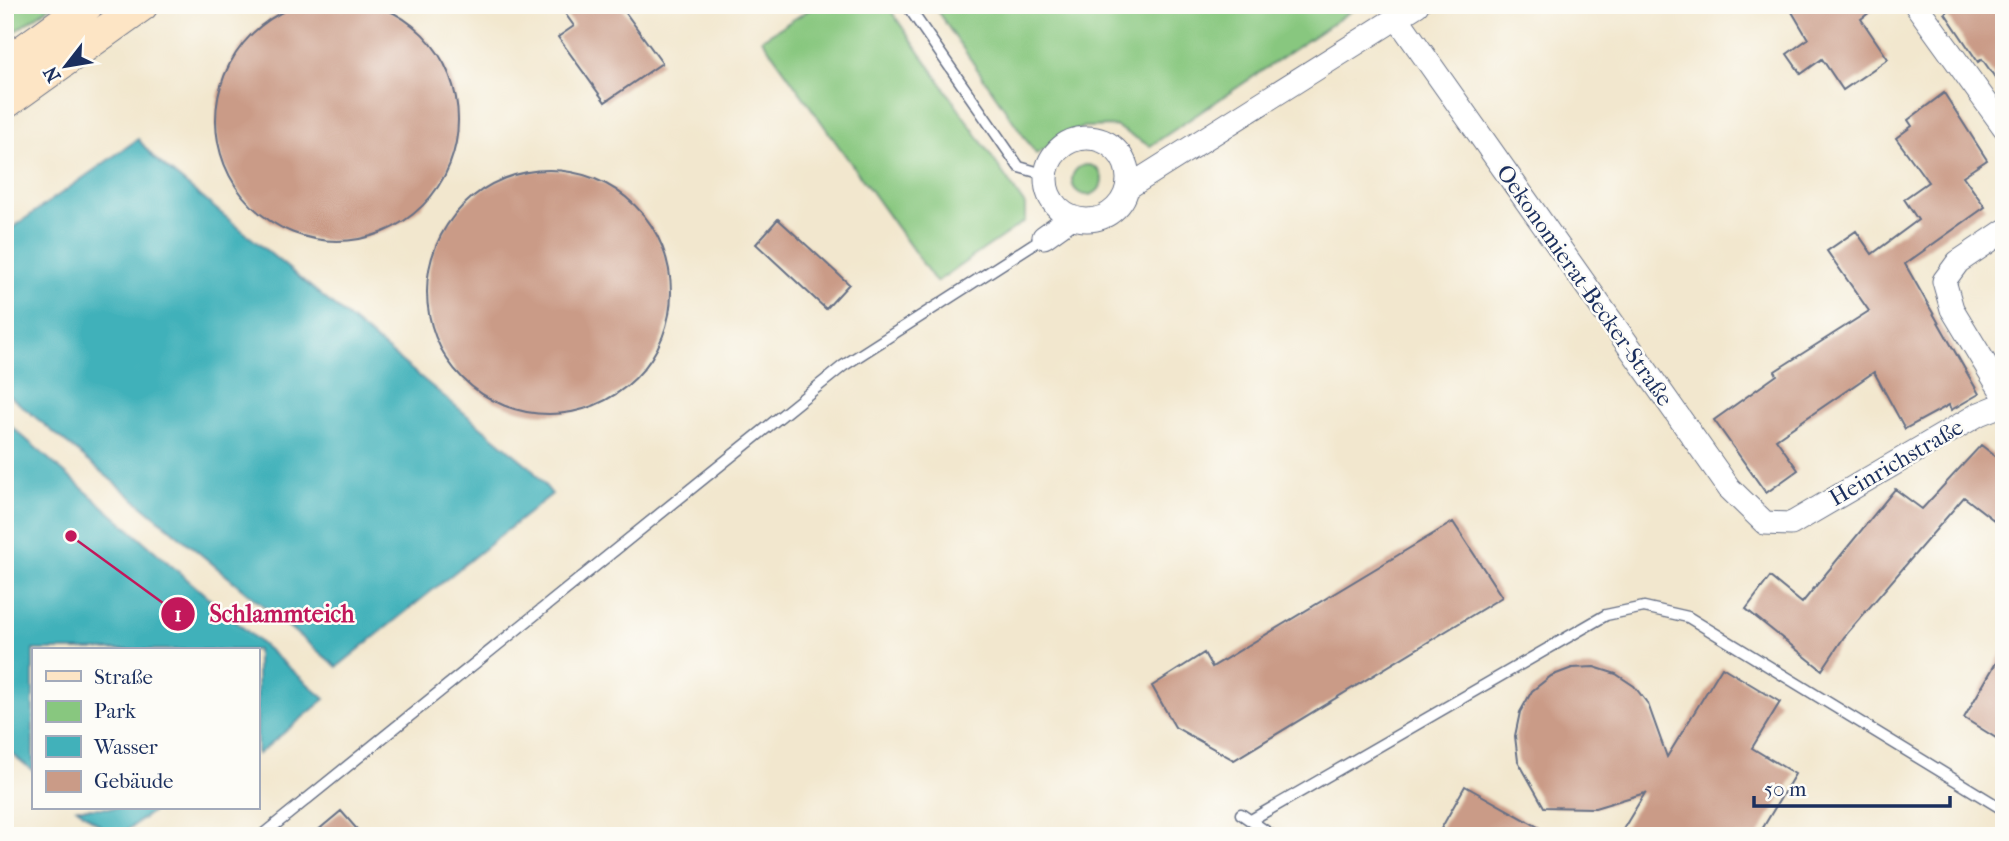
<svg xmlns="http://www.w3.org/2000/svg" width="2009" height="841" font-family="'IM FELL French Canon',serif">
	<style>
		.green { fill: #88c77f; stroke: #527b6e; stroke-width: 2 }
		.water { fill: #41b1ba; stroke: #2e708c; stroke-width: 2 }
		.building { fill: #ca9b87 }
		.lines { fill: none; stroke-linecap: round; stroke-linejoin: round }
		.service-casing { stroke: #666f85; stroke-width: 13 }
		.minor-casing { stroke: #666f85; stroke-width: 25 }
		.secondary-casing { stroke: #666f85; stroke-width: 34 }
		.service { stroke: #fff; stroke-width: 10 }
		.minor { stroke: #fff; stroke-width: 23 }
		.secondary { stroke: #fde5c5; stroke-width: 32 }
		.labels { text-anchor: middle; stroke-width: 5; stroke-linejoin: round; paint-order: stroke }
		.street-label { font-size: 23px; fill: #1b2f5e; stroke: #fdfcf7 }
		.leader { fill: none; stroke: #c2185b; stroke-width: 2.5 }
		.callout-dot { fill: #c2185b; stroke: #fdfcf7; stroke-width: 2.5 }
		.mark-label { font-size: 21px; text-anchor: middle; font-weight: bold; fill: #fff }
		.callout-label { font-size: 24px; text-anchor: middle; font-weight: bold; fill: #c2185b; stroke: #fdfcf7; stroke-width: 5; stroke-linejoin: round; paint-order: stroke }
	</style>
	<rect width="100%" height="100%" fill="#fdfcf7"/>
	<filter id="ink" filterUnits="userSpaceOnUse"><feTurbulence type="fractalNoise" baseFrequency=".0143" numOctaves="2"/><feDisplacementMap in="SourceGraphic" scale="14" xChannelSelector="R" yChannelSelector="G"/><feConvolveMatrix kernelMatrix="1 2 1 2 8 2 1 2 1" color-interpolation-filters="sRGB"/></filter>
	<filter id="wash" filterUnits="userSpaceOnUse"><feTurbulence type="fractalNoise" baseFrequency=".00686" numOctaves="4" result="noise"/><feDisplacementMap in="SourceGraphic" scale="28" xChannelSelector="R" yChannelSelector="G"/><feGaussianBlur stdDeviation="1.57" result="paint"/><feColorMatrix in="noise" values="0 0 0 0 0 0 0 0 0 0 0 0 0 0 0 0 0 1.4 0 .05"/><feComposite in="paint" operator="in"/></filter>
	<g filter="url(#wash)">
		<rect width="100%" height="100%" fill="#f2e7ce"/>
		<path class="green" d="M 5,5 L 53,5 L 5,38 Z
			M 817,5 L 887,5 L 1025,205 L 1025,221 L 936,282 L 762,39 Z
			M 933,5 L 1360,5 L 1150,146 L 1115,126 L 1083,127 L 1036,154 Z
			M1072 180a15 15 0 1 1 30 0a15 15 0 1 1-30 0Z"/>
		<path class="water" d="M 138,139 L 154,158 L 530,467 L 552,494 L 337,667 L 5,392 L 5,233 Z
			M 5,421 L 325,699 L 257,755 L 257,650 L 33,650 L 33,771 L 5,748 Z
			M 77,808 L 157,808 C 113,841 120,841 77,808 Z"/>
		<g id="blocks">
			<path class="building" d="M216 120a121 121 0 1 1 242 0a121 121 0 1 1-242 0Z
				M 559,5 L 620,5 L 662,63 L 605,102 L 558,37 L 574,26 Z
				M 1788,5 L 1879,5 L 1861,19 L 1888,59 L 1843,90 L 1822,59 L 1801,74 L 1787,54 L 1808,39 Z
				M 1956,5 L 2004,5 L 2004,90 L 1982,59 L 1978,62 L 1945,13 Z
				M 1944,93 L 1987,160 L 1963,176 L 1985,207 L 1905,264 L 1979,394 L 1951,410 L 1949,405 L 1905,429 L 1874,372 L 1776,439 L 1798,470 L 1766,493 L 1714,420 L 1777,375 L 1775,371 L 1869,311 L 1827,251 L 1856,231 L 1872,254 L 1918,220 L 1904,199 L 1928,182 L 1896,138 L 1912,126 L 1908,120 Z
				M427 292a122 122 0 1 1 244 0a122 122 0 1 1-244 0Z
				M 778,219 L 849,284 L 826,309 L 756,244 Z
				M 1981,445 L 2004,463 L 2004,528 L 1964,497 L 1844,637 L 1822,670 L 1746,609 L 1770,577 L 1802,603 L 1895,489 L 1922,509 Z
				M 1453,522 L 1502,597 L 1234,760 L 1175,727 L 1152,686 L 1204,653 L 1212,667 Z
				M 2004,649 L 2004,743 L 1964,718 Z
				M 1594,667 L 1616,674 L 1634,686 L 1648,704 L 1667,757 L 1722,667 L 1780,702 L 1752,748 L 1795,774 L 1758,836 L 1619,836 L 1645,793 L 1595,808 L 1544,807 L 1518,761 L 1515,736 L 1520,712 L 1532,691 L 1551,676 L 1572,668 Z
				M 1465,786 L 1554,836 L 1437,836 Z
				M 341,811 L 363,836 L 311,836 Z"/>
		</g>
	</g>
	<g filter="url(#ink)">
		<use href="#blocks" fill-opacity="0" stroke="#666f85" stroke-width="2"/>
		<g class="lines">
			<defs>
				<path id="service" d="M 907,5 L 1019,167 L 1047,175
					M 1241,814 L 1273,836
					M 1251,820 L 1606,615 L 1644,607 L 1688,617 L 2004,810
					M 261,836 L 843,366 L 1044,237"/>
				<path id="minor" d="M 1916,5 L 2004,127
					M 1398,19 L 1729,488 L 1765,523 L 1791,524 L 1979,414 L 2004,404
					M1046 179a41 41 0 1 1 82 0a41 41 0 1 1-82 0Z
					M 1127,188 L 1417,5
					M 2004,231 L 1958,262 L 1944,281 L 1952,309 L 2004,395
					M 1044,237 L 1072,217"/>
				<path id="secondary" d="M 5,64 L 87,5
					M 5,103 L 142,5"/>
			</defs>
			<use href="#service" class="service-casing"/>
			<use href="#minor" class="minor-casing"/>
			<use href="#secondary" class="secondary-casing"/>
			<use href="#service" class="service"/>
			<use href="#minor" class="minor"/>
			<use href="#secondary" class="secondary"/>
		</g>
	</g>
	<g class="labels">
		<g class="street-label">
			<text transform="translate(1585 285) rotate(55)" y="8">Oekonomierat-Becker-Straße</text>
			<text transform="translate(1896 462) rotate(-30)" y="8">Heinrichstraße</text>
		</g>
	</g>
	<path class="leader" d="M71 536L178 614"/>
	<g class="callout-dot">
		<circle cx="71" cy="536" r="7"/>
		<circle cx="178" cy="614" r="18"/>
	</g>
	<g class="mark-label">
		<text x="178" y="621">1</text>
	</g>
	<g class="callout-label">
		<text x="282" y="622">Schlammteich</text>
	</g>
	<rect width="2009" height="841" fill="none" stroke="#fdfcf7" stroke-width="28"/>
	<rect x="32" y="648" width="228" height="161" fill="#fdfcf7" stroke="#a3aaba" stroke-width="2"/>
	<rect x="46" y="671" width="35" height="10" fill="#fde5c5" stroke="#a3aaba" stroke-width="2"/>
	<text x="94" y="684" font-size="21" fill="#1b2f5e">Straße</text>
	<rect x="46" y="701" width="35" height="21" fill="#88c77f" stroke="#a3aaba" stroke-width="2"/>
	<text x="94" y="718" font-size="21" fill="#1b2f5e">Park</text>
	<rect x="46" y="736" width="35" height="21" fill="#41b1ba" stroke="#a3aaba" stroke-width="2"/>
	<text x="94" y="754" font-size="21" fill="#1b2f5e">Wasser</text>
	<rect x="46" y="771" width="35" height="21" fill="#ca9b87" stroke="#a3aaba" stroke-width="2"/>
	<text x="94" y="788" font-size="21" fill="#1b2f5e">Gebäude</text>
	<g transform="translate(66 66) rotate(239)" stroke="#fdfcf7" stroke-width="5" paint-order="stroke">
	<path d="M0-5L12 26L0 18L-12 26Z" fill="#1b2f5e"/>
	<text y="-10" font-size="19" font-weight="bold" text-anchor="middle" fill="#1b2f5e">N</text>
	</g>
	<path d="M1754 796v10h196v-10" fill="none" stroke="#1b2f5e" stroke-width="3.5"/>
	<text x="1764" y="796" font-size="21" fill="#1b2f5e" stroke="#fdfcf7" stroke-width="5" paint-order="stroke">50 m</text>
</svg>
